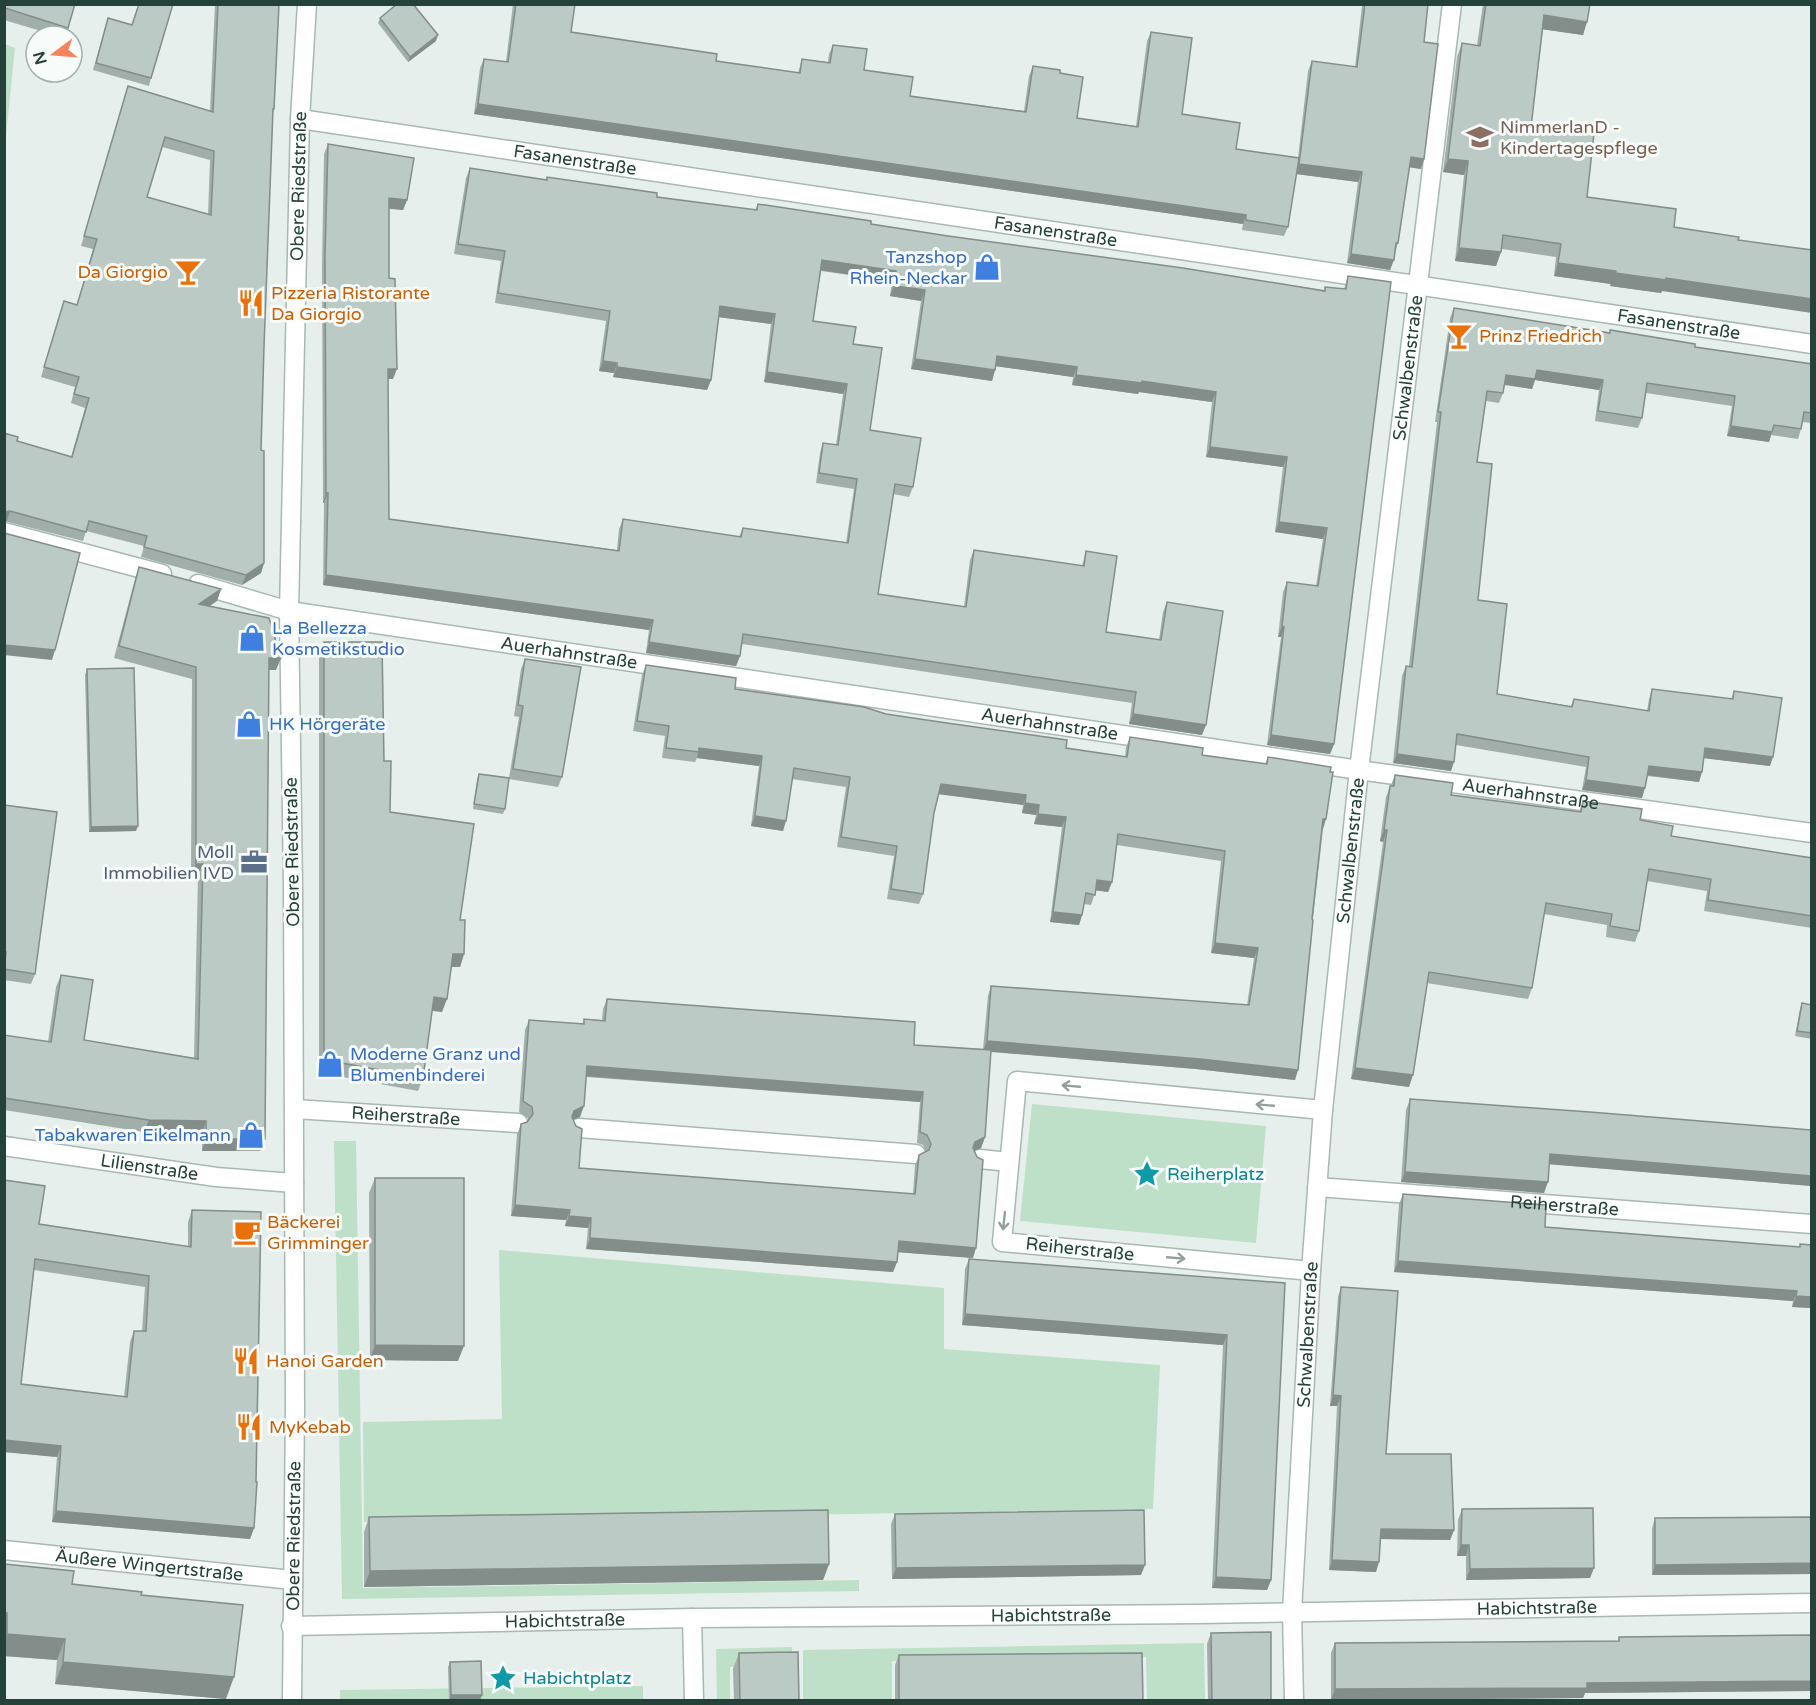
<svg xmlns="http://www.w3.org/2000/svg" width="1816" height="1705" font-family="'Varela Round',sans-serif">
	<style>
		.green { fill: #bfe0c8 }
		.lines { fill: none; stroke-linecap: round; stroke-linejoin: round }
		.minor-casing { stroke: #a8b8b2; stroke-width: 21 }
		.minor { stroke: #fff; stroke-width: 18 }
		.wall { fill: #a1aea9; fill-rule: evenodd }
		.shaded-wall { fill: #838d89 }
		.building { fill: #bbcac4; stroke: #838d89; stroke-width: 1.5; fill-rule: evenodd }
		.oneway { stroke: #92a09c }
		.labels { text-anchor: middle; stroke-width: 6; stroke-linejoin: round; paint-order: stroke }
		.education-label { font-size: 18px; fill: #785e54; stroke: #f7fbf9; text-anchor: start }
		.street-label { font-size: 18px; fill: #24423a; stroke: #f7fbf9 }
		.shop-label { font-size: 18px; fill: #366cbe; stroke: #f7fbf9; text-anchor: start }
		.food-label { font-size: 18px; fill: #c56008; stroke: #f7fbf9; text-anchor: start }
		.service-label { font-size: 18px; fill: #4e5e75; stroke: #f7fbf9; text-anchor: end }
		.culture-label { font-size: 18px; fill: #0d838f; stroke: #f7fbf9; text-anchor: start }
	</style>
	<rect width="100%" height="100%" fill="#e6efeb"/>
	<path class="green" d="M 5,44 L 15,48 L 5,146 L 4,44 Z
		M 1032,1104 L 1266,1126 L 1256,1243 L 1020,1221 Z
		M 334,1141 L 356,1141 L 363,1588 L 859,1580 L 859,1591 L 342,1599 Z
		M 499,1250 L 944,1288 L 944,1349 L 1160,1365 L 1153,1509 L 364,1522 L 363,1422 L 502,1419 Z
		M 1204,1643 L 1205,1700 L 1147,1700 L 1146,1657 L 892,1661 L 892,1700 L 803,1700 L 803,1650 Z
		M 792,1647 L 792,1666 L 730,1667 L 730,1700 L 717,1700 L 716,1649 Z
		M 643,1686 L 643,1700 L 340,1700 L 340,1690 Z"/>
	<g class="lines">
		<defs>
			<g id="minor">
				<path id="s1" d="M 300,119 L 1812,344"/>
				<path d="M 4,532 L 162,574"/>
				<path id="s2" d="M 198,584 L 289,611 L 1359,770 L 1812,833"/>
				<path id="s3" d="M 294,1109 L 518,1123"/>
				<path d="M 579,1128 L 916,1154"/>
				<path id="s4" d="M 4,1146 L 216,1177 L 294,1183"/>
				<path d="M 980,1159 L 1009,1162"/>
				<path id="s5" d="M 1317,1187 L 1812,1224"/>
				<path d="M 1311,1271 L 1002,1242 L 1017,1081 L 1323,1110"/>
				<path id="s6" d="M 4,1550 L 292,1580"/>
				<path d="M 692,1618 L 694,1700"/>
				<path id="s7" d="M 291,1626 L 692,1618 L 1199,1614 L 1812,1603"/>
				<path id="s8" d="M 292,1700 L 295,1410 L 293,887 L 289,611 L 300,119 L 307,4"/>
				<path id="s9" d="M 1294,1700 L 1292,1612 L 1311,1271 L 1323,1110 L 1359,770 L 1452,4"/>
			</g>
		</defs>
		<use href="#minor" class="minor-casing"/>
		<use href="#minor" class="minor"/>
	</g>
	<path class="wall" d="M 6,4 L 75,4 L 65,36 L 58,36 L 4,20 L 4,8 Z
		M 215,4 L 279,4 L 274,109 L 273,113 L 264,347 L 261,450 L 264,563 L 261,573 L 242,585 L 141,557 L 144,546 L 86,531 L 83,541 L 4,521 L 4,433 L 17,441 L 71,457 L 85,408 L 71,403 L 75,387 L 41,377 L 64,301 L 77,305 L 93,249 L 81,246 L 128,86 L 210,111 ZM 162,147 L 210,160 L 208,215 L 147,197 Z
		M 513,4 L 575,4 L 571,32 L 716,61 L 798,73 L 802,59 L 828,62 L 829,54 L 833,45 L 864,70 L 910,96 L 1024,111 L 1029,76 L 1033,66 L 1060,73 L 1077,118 L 1136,126 L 1147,41 L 1151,32 L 1182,114 L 1236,149 L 1298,158 L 1308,71 L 1312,61 L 1355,67 L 1362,6 L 1350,4 L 1428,4 L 1424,42 L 1421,169 L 1409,167 L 1398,243 L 1390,270 L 1347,263 L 1358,182 L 1296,174 L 1288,227 L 1284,236 L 1242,230 L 1243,224 L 474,114 L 480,68 L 484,59 L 506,62 Z
		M 1483,4 L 1590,4 L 1583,35 L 1543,29 L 1531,127 L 1662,291 L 1661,293 L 1610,286 L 1611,284 L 1554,276 L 1556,257 L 1502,249 L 1496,266 L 1455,261 L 1464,175 L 1443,172 L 1457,57 L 1462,43 L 1477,45 Z
		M 108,18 L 151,78 L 149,86 L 93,70 Z
		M 380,18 L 436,41 L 408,62 L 378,23 Z
		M 328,144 L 407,200 L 403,210 L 389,209 L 389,278 L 393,379 L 388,379 L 389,519 L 617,550 L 619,529 L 623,519 L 739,537 L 743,528 L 846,543 L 854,489 L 816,483 L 820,453 L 823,443 L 836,445 L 843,394 L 764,382 L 771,324 L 719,317 L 711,380 L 707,390 L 613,377 L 614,373 L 599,371 L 606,321 L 495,303 L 501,261 L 454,254 L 466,178 L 470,168 L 546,180 L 547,177 L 657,197 L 755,210 L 758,204 L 871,224 L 948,236 L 1324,290 L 1325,287 L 1344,289 L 1348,276 L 1334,744 L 1330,754 L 1267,745 L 1281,637 L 1278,637 L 1283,592 L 1287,582 L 1316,586 L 1323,539 L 1275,532 L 1283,467 L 1206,457 L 1212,402 L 1139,392 L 1138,394 L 1072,385 L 1073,377 L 996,366 L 992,381 L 911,369 L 921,301 L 890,296 L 892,281 L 821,271 L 813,321 L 853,344 L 870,430 L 913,487 L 909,497 L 893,494 L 878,594 L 964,607 L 970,560 L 974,550 L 1082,566 L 1086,551 L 1106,632 L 1159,640 L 1163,612 L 1167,602 L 1202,735 L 1129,724 L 1132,703 L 742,644 L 740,656 L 736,666 L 646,653 L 649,630 L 323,585 L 324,503 L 323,503 L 322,265 L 324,154 Z
		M 1454,308 L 1695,347 L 1812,364 L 1812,423 L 1802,422 L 1801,429 L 1798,439 L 1771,435 L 1769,442 L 1727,436 L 1732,406 L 1646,393 L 1642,418 L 1638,428 L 1595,421 L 1599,390 L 1535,380 L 1532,389 L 1504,385 L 1503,393 L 1499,403 L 1486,401 L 1477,462 L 1478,600 L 1497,694 L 1571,706 L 1574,699 L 1647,711 L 1649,699 L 1652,689 L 1731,699 L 1734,691 L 1770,766 L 1704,758 L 1699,782 L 1647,776 L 1642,798 L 1582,790 L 1586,767 L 1456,745 L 1451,771 L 1393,763 L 1402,676 L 1406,666 L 1409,666 L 1437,422 L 1435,422 L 1450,318 Z
		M 139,567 L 221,589 L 217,601 L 210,606 L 276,670 L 269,670 L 260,1151 L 202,1151 L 202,1133 L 144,1132 L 4,1110 L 4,1035 L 48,1042 L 56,987 L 61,975 L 84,1040 L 194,1058 L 198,876 L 191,876 L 192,679 L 114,658 L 135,579 Z
		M 324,642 L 384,761 L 390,812 L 460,920 L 464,954 L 460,967 L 452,967 L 442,1012 L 432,1011 L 423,1078 L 418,1091 L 326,1074 L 319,1065 L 319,655 Z
		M 525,659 L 562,777 L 558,787 L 509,779 L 505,809 L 503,814 L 473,809 L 477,779 L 479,774 L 509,778 L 519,717 L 514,716 L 521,669 Z
		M 646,665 L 735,689 L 886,714 L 1066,748 L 1125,757 L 1126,747 L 1130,737 L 1202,755 L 1265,764 L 1268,757 L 1323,829 L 1295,1080 L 1196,1069 L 991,1052 L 985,1137 L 981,1148 L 974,1151 L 973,1258 L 898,1252 L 897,1262 L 893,1272 L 586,1249 L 588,1228 L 565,1226 L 566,1220 L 511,1216 L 517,1134 L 521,1124 L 527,1122 L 528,1121 L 528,1118 L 519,1112 L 525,1030 L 529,1020 L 583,1024 L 584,1019 L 602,1020 L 603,1009 L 607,999 L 914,1045 L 983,1049 L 988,996 L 991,986 L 1247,1005 L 1254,958 L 1211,953 L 1221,861 L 1117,845 L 1112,882 L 1108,892 L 1096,890 L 1091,905 L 1084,904 L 1082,915 L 1079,925 L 1050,922 L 1062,827 L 1034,824 L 1036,815 L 1022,813 L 1023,805 L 939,794 L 934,813 L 923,894 L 919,904 L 887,899 L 894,856 L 837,847 L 846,787 L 792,779 L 783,831 L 751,826 L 759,766 L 697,758 L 695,762 L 662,758 L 665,736 L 633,731 L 642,675 ZM 586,1077 L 920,1102 L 917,1143 L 923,1145 L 926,1152 L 919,1155 L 915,1165 L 913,1194 L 579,1168 L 573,1120 L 580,1117 Z
		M 87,669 L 136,831 L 89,832 L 85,675 Z
		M 1395,775 L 1451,795 L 1579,812 L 1583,801 L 1640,820 L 1671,836 L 1812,858 L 1812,928 L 1704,911 L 1707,891 L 1647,881 L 1639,931 L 1635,942 L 1606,937 L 1607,925 L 1544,914 L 1532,988 L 1528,999 L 1427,983 L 1409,1087 L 1351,1079 L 1383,842 L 1380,841 L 1386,797 Z
		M 4,805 L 35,974 L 31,984 L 4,980 Z
		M 1802,1003 L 1812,1005 L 1812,1039 L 1795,1036 L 1800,1009 Z
		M 1410,1099 L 1809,1130 L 1812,1124 L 1812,1186 L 1549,1164 L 1544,1193 L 1401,1182 L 1406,1110 Z
		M 375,1178 L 458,1361 L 370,1360 L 369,1193 Z
		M 4,1180 L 39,1224 L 188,1246 L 188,1222 L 192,1210 L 254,1528 L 250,1539 L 52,1522 L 57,1457 L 4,1452 ZM 34,1270 L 145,1287 L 142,1331 L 134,1331 L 130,1342 L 124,1397 L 21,1384 Z
		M 1403,1194 L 1545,1227 L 1800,1247 L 1800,1244 L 1812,1245 L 1812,1308 L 1792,1307 L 1793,1301 L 1394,1272 L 1399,1204 Z
		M 969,1259 L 1285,1283 L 1271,1580 L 1267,1590 L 1212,1588 L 1223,1345 L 962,1325 L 965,1269 Z
		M 1341,1287 L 1386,1454 L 1454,1530 L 1450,1540 L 1380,1539 L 1376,1572 L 1329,1570 L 1337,1406 L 1330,1406 L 1338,1297 Z
		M 1462,1509 L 1590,1578 L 1466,1580 L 1466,1556 L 1457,1556 L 1458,1520 Z
		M 895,1514 L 1141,1575 L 892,1579 L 891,1524 Z
		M 369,1517 L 829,1564 L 823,1580 L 364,1587 L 364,1532 Z
		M 1812,1517 L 1812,1574 L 1652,1575 L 1652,1528 L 1655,1518 Z
		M 4,1564 L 72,1584 L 141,1595 L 226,1699 L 55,1684 L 57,1660 L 4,1656 Z
		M 1211,1633 L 1271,1701 L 1208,1701 L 1207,1644 Z
		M 1812,1635 L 1812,1691 L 1585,1693 L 1583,1698 L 1331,1700 L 1331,1653 L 1335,1643 L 1618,1641 L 1619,1637 Z
		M 739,1653 L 799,1701 L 734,1701 L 733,1669 Z
		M 899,1655 L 1143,1701 L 895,1701 L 895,1665 Z
		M 450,1662 L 482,1695 L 480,1700 L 449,1700 L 448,1667 Z"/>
	<path class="shaded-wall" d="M 1350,4 L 1363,4 L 1362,6 Z
		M 1544,15 L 1587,22 L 1583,35 L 1540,29 Z
		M 438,35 L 436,41 L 408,62 L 410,57 Z
		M 478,104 L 1246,215 L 1243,224 L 474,114 Z
		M 1411,157 L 1424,159 L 1421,169 L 1407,167 Z
		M 1448,159 L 1468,161 L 1464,175 L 1443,172 Z
		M 1299,164 L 1362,172 L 1358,182 L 1296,174 Z
		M 389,198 L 407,200 L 403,210 L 386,208 Z
		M 1459,248 L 1501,252 L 1496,266 L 1455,261 Z
		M 1351,254 L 1394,260 L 1390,270 L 1347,263 Z
		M 822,260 L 896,271 L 892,281 L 819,270 Z
		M 1558,263 L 1616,271 L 1611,284 L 1554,276 Z
		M 1615,273 L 1666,278 L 1812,299 L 1812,313 L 1662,291 L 1661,293 L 1610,286 Z
		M 894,286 L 925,290 L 921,301 L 890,296 Z
		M 720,306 L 775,314 L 771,324 L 717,317 Z
		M 997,356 L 1077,367 L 1073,377 L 994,366 Z
		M 915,359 L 995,370 L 992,381 L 911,369 Z
		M 603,361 L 617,363 L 614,373 L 599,371 Z
		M 617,367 L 711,380 L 707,390 L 613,377 Z
		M 388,369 L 397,369 L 393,379 L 384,379 Z
		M 1537,370 L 1603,380 L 1599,390 L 1535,380 L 1532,389 L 1502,384 L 1506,375 Z
		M 767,372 L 847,384 L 843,394 L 764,382 Z
		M 1076,375 L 1142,381 L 1216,392 L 1212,402 L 1139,392 L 1138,394 L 1072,385 Z
		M 1731,426 L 1772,432 L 1769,442 L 1727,436 Z
		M 1210,447 L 1287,457 L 1283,467 L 1206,457 Z
		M 326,493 L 328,493 L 324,503 L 323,503 Z
		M 10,511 L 7,521 L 4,521 L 4,512 Z
		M 1279,522 L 1327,528 L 1323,539 L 1275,532 Z
		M 264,563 L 261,573 L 242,585 L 246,575 Z
		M 326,575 L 653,620 L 649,630 L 323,585 Z
		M 221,589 L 217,601 L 194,616 L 199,604 Z
		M 1282,626 L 1284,627 L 1281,637 L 1278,637 Z
		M 649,642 L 740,656 L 736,666 L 646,653 Z
		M 4,645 L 55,650 L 52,660 L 4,655 Z
		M 269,658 L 281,658 L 276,670 L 264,670 Z
		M 1133,714 L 1206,725 L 1202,735 L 1129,724 Z
		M 1271,735 L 1334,744 L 1330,754 L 1267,745 Z
		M 699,748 L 762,756 L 759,766 L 697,758 Z
		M 1705,748 L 1773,757 L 1770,766 L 1702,758 Z
		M 1397,754 L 1454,762 L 1451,771 L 1393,763 Z
		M 1649,766 L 1702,772 L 1699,782 L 1646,775 Z
		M 1586,780 L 1645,788 L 1642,798 L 1582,790 Z
		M 941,784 L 1026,795 L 1023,805 L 937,794 Z
		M 1025,803 L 1039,805 L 1036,815 L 1022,813 Z
		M 1038,814 L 1066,817 L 1062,827 L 1034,824 Z
		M 755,816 L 786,821 L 783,831 L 751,826 Z
		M 1323,819 L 1326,819 L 1323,829 L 1319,829 Z
		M 138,826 L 136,831 L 89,832 L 91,827 Z
		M 1384,830 L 1387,830 L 1383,842 L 1380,841 Z
		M 196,864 L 203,864 L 198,876 L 191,876 Z
		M 1097,880 L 1112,882 L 1108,892 L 1093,890 Z
		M 1053,912 L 1082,915 L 1079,925 L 1050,922 Z
		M 1215,943 L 1258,948 L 1254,958 L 1211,953 Z
		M 453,954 L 464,954 L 460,967 L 448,967 Z
		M 434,997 L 447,999 L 442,1012 L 429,1010 Z
		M 987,1041 L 1200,1059 L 1298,1070 L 1295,1080 L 1196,1069 L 983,1051 Z
		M 587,1066 L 923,1092 L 920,1102 L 583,1076 Z
		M 1355,1068 L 1413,1075 L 1409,1087 L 1351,1079 Z
		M 584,1106 L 580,1117 L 570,1121 L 574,1111 Z
		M 149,1120 L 206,1121 L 202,1133 L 144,1132 Z
		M 985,1137 L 981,1148 L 971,1152 L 975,1142 Z
		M 206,1139 L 265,1139 L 260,1151 L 202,1151 Z
		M 1550,1154 L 1812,1176 L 1812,1186 L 1546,1164 Z
		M 1405,1172 L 1548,1182 L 1544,1193 L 1401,1182 Z
		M 515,1205 L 570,1210 L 566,1220 L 511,1216 Z
		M 569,1216 L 591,1218 L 588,1228 L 565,1226 Z
		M 590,1238 L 897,1262 L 893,1272 L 586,1249 Z
		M 899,1241 L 976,1248 L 973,1258 L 895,1252 Z
		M 1398,1261 L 1797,1291 L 1793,1301 L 1394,1272 Z
		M 1796,1296 L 1812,1297 L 1812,1308 L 1792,1307 Z
		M 965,1314 L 1227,1335 L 1223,1345 L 962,1325 Z
		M 375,1345 L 464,1346 L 458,1361 L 370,1360 Z
		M 1333,1395 L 1341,1396 L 1337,1406 L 1330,1406 Z
		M 4,1440 L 61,1446 L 57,1457 L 4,1452 Z
		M 56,1511 L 254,1528 L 250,1539 L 52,1522 Z
		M 1381,1529 L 1454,1530 L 1450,1540 L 1377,1539 Z
		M 1461,1545 L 1469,1545 L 1466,1556 L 1457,1556 Z
		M 1332,1560 L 1379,1562 L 1376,1572 L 1329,1570 Z
		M 1812,1563 L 1812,1574 L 1652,1575 L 1655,1565 Z
		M 829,1564 L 823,1580 L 364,1587 L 370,1571 Z
		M 1145,1565 L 1141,1575 L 892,1579 L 896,1568 Z
		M 1594,1568 L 1590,1578 L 1466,1580 L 1470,1569 Z
		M 1216,1577 L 1271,1580 L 1267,1590 L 1212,1588 Z
		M 7,1634 L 65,1639 L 57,1660 L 4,1656 L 4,1641 Z
		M 63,1662 L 234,1677 L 226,1699 L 55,1684 Z
		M 1812,1681 L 1812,1691 L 1585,1693 L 1583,1698 L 1331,1700 L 1335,1689 L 1587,1683 Z
		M 451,1695 L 482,1695 L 480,1700 L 449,1700 Z"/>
	<path class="building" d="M 6,4 L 75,4 L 68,28 L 5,8 Z
		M 139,4 L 173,4 L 151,78 L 96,63 L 108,18 L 132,25 Z
		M 218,4 L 279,4 L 274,109 L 273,109 L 264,347 L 261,450 L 264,451 L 264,563 L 246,575 L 144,547 L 147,536 L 89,521 L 86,532 L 10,511 L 4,512 L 4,433 L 18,437 L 17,441 L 72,457 L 89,398 L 74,394 L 79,377 L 44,367 L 64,301 L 77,305 L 97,239 L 84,236 L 128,86 L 213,112 ZM 165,137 L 214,151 L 211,215 L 147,197 Z
		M 397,4 L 413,4 L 438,35 L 410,57 L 380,18 Z
		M 516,4 L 575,4 L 571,32 L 717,54 L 716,61 L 800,73 L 802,59 L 830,63 L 833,45 L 867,49 L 864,70 L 913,77 L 910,96 L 1026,112 L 1033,66 L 1060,70 L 1060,73 L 1083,77 L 1077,118 L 1138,127 L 1151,32 L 1192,38 L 1182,114 L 1240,123 L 1236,149 L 1299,158 L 1288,227 L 1246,220 L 1246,215 L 478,104 L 484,59 L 508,62 Z
		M 1365,4 L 1428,4 L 1424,42 L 1438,44 L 1424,159 L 1411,157 L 1398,243 L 1396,243 L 1394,260 L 1351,254 L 1362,172 L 1299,164 L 1312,61 L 1357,67 Z
		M 1486,4 L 1590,4 L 1587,22 L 1544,15 L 1531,127 L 1594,133 L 1587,197 L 1676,209 L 1674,227 L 1739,237 L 1738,240 L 1812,250 L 1812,299 L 1666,278 L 1666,280 L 1615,273 L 1616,271 L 1558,263 L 1561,244 L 1503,235 L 1501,252 L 1459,248 L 1468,161 L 1448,159 L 1462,43 L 1480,46 Z
		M 328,144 L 414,158 L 407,200 L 389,198 L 389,278 L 395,279 L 397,369 L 388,369 L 389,519 L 619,551 L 623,519 L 741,537 L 743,528 L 848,543 L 857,479 L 819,473 L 823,443 L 838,445 L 847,384 L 767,372 L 775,314 L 720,306 L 711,380 L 617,367 L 617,363 L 603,361 L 610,311 L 498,293 L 505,251 L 458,244 L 470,168 L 547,180 L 547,177 L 657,193 L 657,197 L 757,210 L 758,204 L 871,221 L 871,224 L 948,236 L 1183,268 L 1325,291 L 1325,287 L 1346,289 L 1348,276 L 1391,282 L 1334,744 L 1271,735 L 1284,627 L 1282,626 L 1287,582 L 1318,586 L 1327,528 L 1279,522 L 1287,457 L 1210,447 L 1216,392 L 1142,381 L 1142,383 L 1076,375 L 1077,367 L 997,356 L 995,370 L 915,359 L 925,290 L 894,286 L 896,271 L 822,260 L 813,321 L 856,327 L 853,344 L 882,348 L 870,430 L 921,438 L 913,487 L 895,484 L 878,594 L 966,607 L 974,550 L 1084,566 L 1086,551 L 1117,556 L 1106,632 L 1161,640 L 1167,602 L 1223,611 L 1206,725 L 1133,714 L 1136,692 L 743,634 L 740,656 L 649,642 L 653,620 L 326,575 L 328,493 L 326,493 L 325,255 Z
		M 1454,308 L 1610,333 L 1610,330 L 1695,344 L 1695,347 L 1812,364 L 1812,413 L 1804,412 L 1801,429 L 1774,425 L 1772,432 L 1731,426 L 1735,396 L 1647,383 L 1642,418 L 1598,411 L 1603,380 L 1537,370 L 1535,379 L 1506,375 L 1503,393 L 1487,391 L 1477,462 L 1492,464 L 1478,600 L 1507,604 L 1497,694 L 1572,707 L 1574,699 L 1649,711 L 1652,689 L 1733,699 L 1734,691 L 1782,698 L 1773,757 L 1705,748 L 1702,772 L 1649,766 L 1645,788 L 1586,780 L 1589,757 L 1457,734 L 1454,762 L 1397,754 L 1406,666 L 1412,667 L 1441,412 L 1438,412 Z
		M 4,533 L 80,553 L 55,650 L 4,645 Z
		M 139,567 L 221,589 L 199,604 L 269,618 L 281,658 L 269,658 L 265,1139 L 206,1139 L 206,1121 L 149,1120 L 4,1098 L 4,1035 L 51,1042 L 61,975 L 93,980 L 84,1040 L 198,1059 L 203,864 L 196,864 L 196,667 L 119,646 Z
		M 324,642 L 382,642 L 384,761 L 391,761 L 390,812 L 474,824 L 460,920 L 465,920 L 464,954 L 453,954 L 447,999 L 434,997 L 423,1078 L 331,1061 L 324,1052 Z
		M 525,659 L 581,667 L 562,777 L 513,769 L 523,706 L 518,705 Z
		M 646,665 L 736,678 L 735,689 L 864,707 L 886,714 L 947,723 L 1067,740 L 1066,748 L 1127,757 L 1130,737 L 1203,748 L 1202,755 L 1267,764 L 1268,757 L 1331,767 L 1330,772 L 1333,772 L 1326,819 L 1323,819 L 1312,919 L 1313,920 L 1298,1070 L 1200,1059 L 987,1041 L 991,986 L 1249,1005 L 1258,948 L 1215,943 L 1225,851 L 1118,834 L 1112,882 L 1097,880 L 1095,895 L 1086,893 L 1082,915 L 1053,912 L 1066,817 L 1038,814 L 1039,805 L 1025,803 L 1026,795 L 941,784 L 934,813 L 923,894 L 891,889 L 897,846 L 841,837 L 850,777 L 794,768 L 786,821 L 755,816 L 762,756 L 699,748 L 699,752 L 666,748 L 669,726 L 637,721 Z
		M 134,668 L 138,826 L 91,827 L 87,669 Z
		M 479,774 L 509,778 L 505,809 L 474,804 Z
		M 1395,775 L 1453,783 L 1451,795 L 1581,812 L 1583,801 L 1642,809 L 1640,820 L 1673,826 L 1671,836 L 1812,858 L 1812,916 L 1708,900 L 1711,879 L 1649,869 L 1639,931 L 1610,926 L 1612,914 L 1546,903 L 1532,988 L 1429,972 L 1413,1075 L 1355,1068 L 1387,830 L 1384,830 L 1390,786 L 1394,786 Z
		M 4,805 L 57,812 L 35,974 L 4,969 L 6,952 L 4,951 Z
		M 607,999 L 915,1022 L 914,1045 L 991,1050 L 985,1137 L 975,1142 L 973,1148 L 977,1157 L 983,1160 L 976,1248 L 899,1241 L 897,1262 L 590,1238 L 591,1218 L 569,1216 L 570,1210 L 515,1205 L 521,1124 L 527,1122 L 533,1114 L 532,1107 L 523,1101 L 529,1020 L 584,1024 L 584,1019 L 605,1021 ZM 587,1066 L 923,1092 L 920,1132 L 927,1135 L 931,1144 L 929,1150 L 919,1155 L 915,1194 L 579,1168 L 582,1129 L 576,1126 L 572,1117 L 574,1111 L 584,1106 Z
		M 1802,1003 L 1812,1005 L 1812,1033 L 1797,1031 Z
		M 1410,1099 L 1590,1112 L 1811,1130 L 1812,1124 L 1812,1176 L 1550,1154 L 1548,1182 L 1405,1172 Z
		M 375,1178 L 464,1178 L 464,1346 L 375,1345 Z
		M 4,1180 L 45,1186 L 39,1224 L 191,1247 L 192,1210 L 261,1212 L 256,1482 L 257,1482 L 254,1528 L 56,1511 L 61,1446 L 4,1440 ZM 35,1259 L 149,1276 L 146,1331 L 134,1331 L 127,1397 L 21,1384 Z
		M 1403,1194 L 1546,1205 L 1545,1227 L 1800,1247 L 1800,1244 L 1812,1245 L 1812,1297 L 1796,1296 L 1797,1291 L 1398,1261 Z
		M 969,1259 L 1285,1283 L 1271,1580 L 1216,1577 L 1227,1335 L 965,1314 Z
		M 1341,1287 L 1398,1291 L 1386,1454 L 1451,1454 L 1454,1530 L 1381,1529 L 1379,1562 L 1332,1560 L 1341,1396 L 1333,1395 Z
		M 1593,1508 L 1594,1568 L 1470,1569 L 1469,1545 L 1461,1545 L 1462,1509 Z
		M 828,1510 L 829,1564 L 370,1571 L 369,1517 Z
		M 1144,1510 L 1145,1565 L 896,1568 L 895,1514 Z
		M 1812,1517 L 1812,1563 L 1655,1565 L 1655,1518 Z
		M 4,1564 L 74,1571 L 72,1584 L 142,1592 L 141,1595 L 243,1605 L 234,1677 L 63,1662 L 65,1639 L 7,1634 L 7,1613 L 4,1613 Z
		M 1271,1632 L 1271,1701 L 1212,1701 L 1211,1633 Z
		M 1812,1635 L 1812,1681 L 1587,1683 L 1587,1688 L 1335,1689 L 1335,1643 L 1619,1641 L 1619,1637 Z
		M 798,1652 L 799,1701 L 740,1701 L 739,1653 Z
		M 1142,1653 L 1143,1701 L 899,1701 L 899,1655 Z
		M 481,1661 L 482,1695 L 451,1695 L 450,1662 Z"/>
	<defs><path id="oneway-shaft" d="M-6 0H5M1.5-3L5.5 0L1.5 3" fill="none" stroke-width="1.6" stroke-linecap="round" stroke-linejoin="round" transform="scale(1.5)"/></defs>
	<g class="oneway">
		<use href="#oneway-shaft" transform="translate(1071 1086) rotate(-175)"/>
		<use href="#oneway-shaft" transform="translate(1265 1105) rotate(-175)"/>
		<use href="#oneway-shaft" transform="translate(1004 1221) rotate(96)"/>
		<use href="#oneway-shaft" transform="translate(1176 1258) rotate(5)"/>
	</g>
	<defs>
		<symbol id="school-bare" viewBox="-9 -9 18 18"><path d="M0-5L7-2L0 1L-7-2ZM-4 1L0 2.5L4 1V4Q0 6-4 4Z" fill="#8d6e63" stroke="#f7fbf9" stroke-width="2.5" paint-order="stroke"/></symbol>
		<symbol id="shop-bare" viewBox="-9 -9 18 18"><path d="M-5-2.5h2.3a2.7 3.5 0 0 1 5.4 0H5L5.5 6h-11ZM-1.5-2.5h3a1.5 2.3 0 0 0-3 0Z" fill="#3f7fe0" stroke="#f7fbf9" stroke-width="2.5" paint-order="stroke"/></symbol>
		<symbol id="bar-bare" viewBox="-9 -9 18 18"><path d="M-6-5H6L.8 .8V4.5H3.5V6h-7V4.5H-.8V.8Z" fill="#e8710a" stroke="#f7fbf9" stroke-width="2.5" paint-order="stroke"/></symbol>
		<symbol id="restaurant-bare" viewBox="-9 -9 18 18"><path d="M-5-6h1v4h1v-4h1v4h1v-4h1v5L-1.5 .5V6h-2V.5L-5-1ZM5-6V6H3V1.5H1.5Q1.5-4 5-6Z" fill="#e8710a" stroke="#f7fbf9" stroke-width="2.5" paint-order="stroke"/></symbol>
		<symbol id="office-bare" viewBox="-9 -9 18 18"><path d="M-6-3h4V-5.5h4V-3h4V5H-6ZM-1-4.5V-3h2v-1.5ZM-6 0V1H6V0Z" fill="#5c6f8a" stroke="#f7fbf9" stroke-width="2.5" paint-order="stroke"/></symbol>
		<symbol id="sight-bare" viewBox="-9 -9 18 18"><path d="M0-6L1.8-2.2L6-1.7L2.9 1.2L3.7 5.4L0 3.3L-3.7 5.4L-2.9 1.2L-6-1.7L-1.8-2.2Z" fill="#0f9aa8" stroke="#f7fbf9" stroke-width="2.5" paint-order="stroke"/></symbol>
		<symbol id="cafe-bare" viewBox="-9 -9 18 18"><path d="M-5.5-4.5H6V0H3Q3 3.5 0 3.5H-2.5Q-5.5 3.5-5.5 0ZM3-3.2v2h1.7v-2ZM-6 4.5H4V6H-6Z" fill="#e8710a" stroke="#f7fbf9" stroke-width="2.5" paint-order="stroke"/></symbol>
	</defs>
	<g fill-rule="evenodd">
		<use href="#school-bare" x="1461" y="118" width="38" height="38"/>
		<use href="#shop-bare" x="968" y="248" width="38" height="38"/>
		<use href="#bar-bare" x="169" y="253" width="38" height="38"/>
		<use href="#restaurant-bare" x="232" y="284" width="38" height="38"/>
		<use href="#bar-bare" x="1440" y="317" width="38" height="38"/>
		<use href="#shop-bare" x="233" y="619" width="38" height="38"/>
		<use href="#shop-bare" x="230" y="705" width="38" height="38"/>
		<use href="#office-bare" x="235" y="843" width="38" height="38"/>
		<use href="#shop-bare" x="311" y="1045" width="38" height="38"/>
		<use href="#shop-bare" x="232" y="1116" width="38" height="38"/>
		<use href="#sight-bare" x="1128" y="1155" width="38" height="38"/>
		<use href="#cafe-bare" x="228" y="1213" width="38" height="38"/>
		<use href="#restaurant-bare" x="227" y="1342" width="38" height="38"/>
		<use href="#restaurant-bare" x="230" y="1408" width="38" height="38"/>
		<use href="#sight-bare" x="484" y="1659" width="38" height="38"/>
	</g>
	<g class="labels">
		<g class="education-label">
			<text x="1500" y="133">NimmerlanD -<tspan x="1500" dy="21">Kindertagespflege</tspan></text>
		</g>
		<g class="street-label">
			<text dy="6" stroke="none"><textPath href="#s1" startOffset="278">Fasanenstraße</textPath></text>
			<text dy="6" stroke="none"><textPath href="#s8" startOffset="1514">Obere Riedstraße</textPath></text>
			<text dy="6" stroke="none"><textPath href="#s1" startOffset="764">Fasanenstraße</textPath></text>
			<text dy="6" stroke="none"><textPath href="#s1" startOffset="1394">Fasanenstraße</textPath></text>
			<text dy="6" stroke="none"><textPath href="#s9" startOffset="1338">Schwalbenstraße</textPath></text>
			<text dy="6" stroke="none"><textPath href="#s2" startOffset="378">Auerhahnstraße</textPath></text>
			<text dy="6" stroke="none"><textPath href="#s2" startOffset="864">Auerhahnstraße</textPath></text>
			<text dy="6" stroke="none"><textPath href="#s2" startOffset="1350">Auerhahnstraße</textPath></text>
			<text dy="6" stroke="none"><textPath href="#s9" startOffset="852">Schwalbenstraße</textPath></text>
			<text transform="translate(292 852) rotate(-91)" y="6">Obere Riedstraße</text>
			<text dy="6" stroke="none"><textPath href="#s3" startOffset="112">Reiherstraße</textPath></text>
			<text dy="6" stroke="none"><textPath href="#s4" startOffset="147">Lilienstraße</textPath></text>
			<text dy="6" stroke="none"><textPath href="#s5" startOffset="248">Reiherstraße</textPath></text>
			<text transform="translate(1080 1249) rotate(6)" y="6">Reiherstraße</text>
			<text dy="6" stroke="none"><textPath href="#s9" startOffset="366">Schwalbenstraße</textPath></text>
			<text dy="6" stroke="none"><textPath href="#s8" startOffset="164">Obere Riedstraße</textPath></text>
			<text dy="6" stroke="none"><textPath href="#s6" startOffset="146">Äußere Wingertstraße</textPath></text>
			<text dy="6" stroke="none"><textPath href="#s7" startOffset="1246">Habichtstraße</textPath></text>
			<text dy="6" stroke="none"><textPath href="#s7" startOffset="760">Habichtstraße</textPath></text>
			<text dy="6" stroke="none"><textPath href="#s7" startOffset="274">Habichtstraße</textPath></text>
		</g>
		<g class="shop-label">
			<text x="967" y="263" text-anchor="end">Tanzshop<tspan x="967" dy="21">Rhein-Neckar</tspan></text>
			<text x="272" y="634">La Bellezza<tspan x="272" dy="21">Kosmetikstudio</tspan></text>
			<text x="269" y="730">HK Hörgeräte</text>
			<text x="350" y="1060">Moderne Granz und<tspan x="350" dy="21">Blumenbinderei</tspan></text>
			<text x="231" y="1141" text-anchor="end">Tabakwaren Eikelmann</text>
		</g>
		<g class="food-label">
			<text x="168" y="278" text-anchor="end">Da Giorgio</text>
			<text x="271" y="299">Pizzeria Ristorante<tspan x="271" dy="21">Da Giorgio</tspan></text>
			<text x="1479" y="342">Prinz Friedrich</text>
			<text x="267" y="1228">Bäckerei<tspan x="267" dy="21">Grimminger</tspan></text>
			<text x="266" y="1367">Hanoi Garden</text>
			<text x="269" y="1433">MyKebab</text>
		</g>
		<g class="service-label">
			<text x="234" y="858">Moll<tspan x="234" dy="21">Immobilien IVD</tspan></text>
		</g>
		<g class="culture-label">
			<text x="1167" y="1180">Reiherplatz</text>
			<text x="523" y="1684">Habichtplatz</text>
		</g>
	</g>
	<rect width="1816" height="1705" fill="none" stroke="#24423a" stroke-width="12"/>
	<g transform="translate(54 54) rotate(254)"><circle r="28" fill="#f7fbf9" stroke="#a3b1ad" stroke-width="1.5"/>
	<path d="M0-4.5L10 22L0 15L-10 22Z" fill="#f4845f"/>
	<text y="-9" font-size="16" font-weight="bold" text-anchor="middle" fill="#24423a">N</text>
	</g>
</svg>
